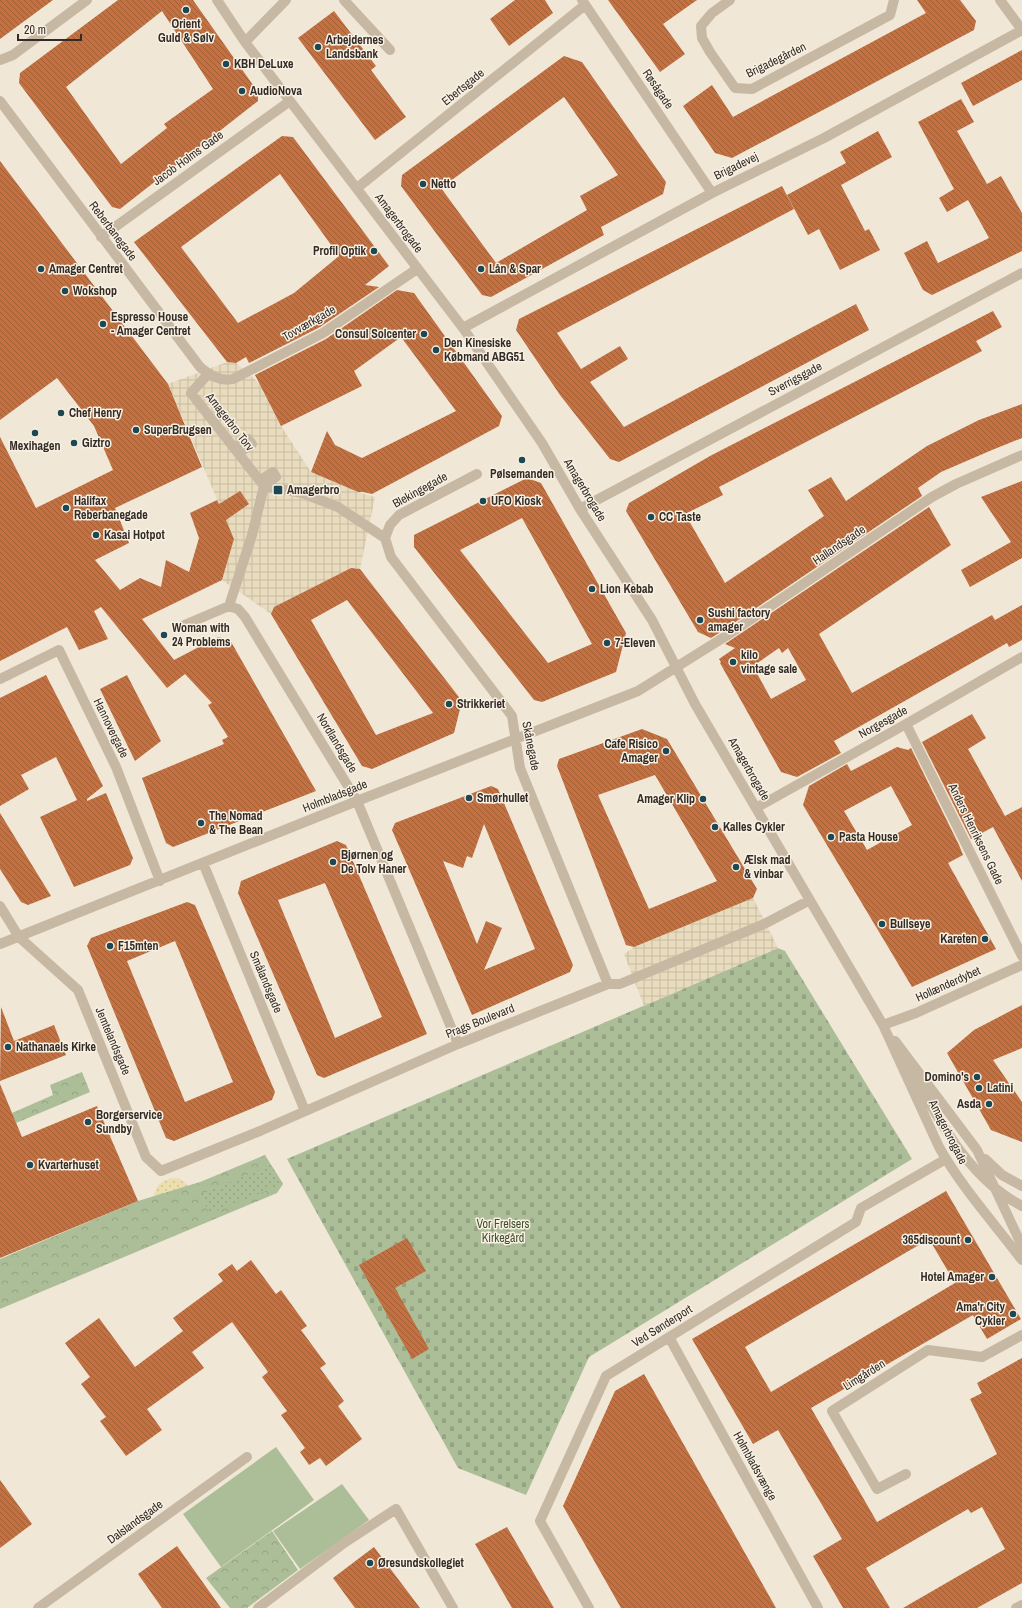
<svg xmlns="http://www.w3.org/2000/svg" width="1022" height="1608" font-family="'Archivo Narrow',sans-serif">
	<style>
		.sand { fill: url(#sand-dots) }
		.cemetery { fill: url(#cemetery-stones) }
		.park { fill: url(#park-crowns) }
		.garden { fill: url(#garden-dots) }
		.pitch { fill: #acbe98 }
		.plaza { fill: url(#plaza-grid) }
		.building { fill: url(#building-back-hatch); fill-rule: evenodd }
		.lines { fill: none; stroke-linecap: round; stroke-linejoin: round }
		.minor { stroke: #c7b8a3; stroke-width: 10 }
		.poi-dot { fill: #1c4853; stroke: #f8f1e3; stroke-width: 1.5 }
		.labels { text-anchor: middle; stroke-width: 3; stroke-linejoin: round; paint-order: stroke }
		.poi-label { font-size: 12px; font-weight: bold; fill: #332b25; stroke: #f8f1e3; text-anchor: start }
		.street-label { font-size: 12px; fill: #332b25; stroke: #f8f1e3 }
		.park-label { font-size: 12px; fill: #3d5029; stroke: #f8f1e3 }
	</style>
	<defs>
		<pattern id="sand-dots" width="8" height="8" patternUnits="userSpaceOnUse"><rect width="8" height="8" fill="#ecdead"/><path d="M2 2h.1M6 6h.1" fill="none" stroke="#cbbf95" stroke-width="1.8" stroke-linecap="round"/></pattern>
		<pattern id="cemetery-stones" width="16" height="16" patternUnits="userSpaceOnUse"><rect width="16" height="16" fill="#acbe98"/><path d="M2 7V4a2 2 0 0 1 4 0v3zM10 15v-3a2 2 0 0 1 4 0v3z" fill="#94a383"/></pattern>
		<pattern id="park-crowns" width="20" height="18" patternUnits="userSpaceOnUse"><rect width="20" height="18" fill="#acbe98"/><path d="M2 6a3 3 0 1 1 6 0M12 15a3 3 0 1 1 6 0" fill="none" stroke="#94a383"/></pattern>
		<pattern id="garden-dots" width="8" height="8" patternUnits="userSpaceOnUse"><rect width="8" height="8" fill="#acbe98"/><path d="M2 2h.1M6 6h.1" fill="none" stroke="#94a383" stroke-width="1.8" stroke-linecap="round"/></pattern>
		<pattern id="plaza-grid" width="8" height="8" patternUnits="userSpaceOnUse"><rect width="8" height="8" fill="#e8dbbe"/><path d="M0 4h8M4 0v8" fill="none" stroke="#c7bca3"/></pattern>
		<pattern id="building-back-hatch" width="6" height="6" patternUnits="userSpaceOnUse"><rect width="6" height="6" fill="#c47141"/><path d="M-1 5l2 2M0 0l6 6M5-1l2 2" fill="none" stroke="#a05d36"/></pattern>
	</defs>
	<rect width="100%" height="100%" fill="#f0e7d7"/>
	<path class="sand" d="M 173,1178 L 180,1179 L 190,1187 L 154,1198 C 155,1186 161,1180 173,1178 Z"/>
	<path class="cemetery" d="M 778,948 L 785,951 L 912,1159 L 589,1357 L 526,1495 L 458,1468 L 287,1159 Z"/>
	<path class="park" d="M 82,1072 L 90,1092 L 16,1123 L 12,1113 L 53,1095 L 50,1085 Z
		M 265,1155 L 283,1184 L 277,1193 L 0,1309 L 0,1259 L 138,1201 L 200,1182 Z
		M 272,1531 L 298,1570 L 247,1608 L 230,1608 L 206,1578 Z"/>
	<path class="garden" d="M 271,1165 L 283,1184 L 209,1214 L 201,1194 Z"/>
	<path class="pitch" d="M 276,1447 L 314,1500 L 221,1567 L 183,1514 Z
		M 342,1484 L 369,1520 L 300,1569 L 273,1531 Z"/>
	<path class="plaza" d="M 227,362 L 236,363 L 259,383 L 281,426 L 311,472 L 358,492 L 375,497 L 360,569 L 351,568 L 274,607 L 271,614 L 222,580 L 234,539 L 168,384 Z
		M 753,898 L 778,948 L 644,1006 L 624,954 L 634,947 Z"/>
	<path class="building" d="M 0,0 L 53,0 L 0,39 Z
		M 118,0 L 193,0 L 258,92 L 258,101 L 120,209 L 112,207 L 19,83 L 20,73 ZM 162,11 L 213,89 L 164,124 L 167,128 L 121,164 L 66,87 Z
		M 515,0 L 545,0 L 553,13 L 509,46 L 490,19 Z
		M 608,0 L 697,0 L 663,24 L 685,54 L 660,72 Z
		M 917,0 L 960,0 L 976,21 L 974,30 L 732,158 L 715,153 L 683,106 L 712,85 L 733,117 L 926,13 Z
		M 334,11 L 376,66 L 371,70 L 406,117 L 375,140 L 298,38 Z
		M 1022,50 L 1022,80 L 973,106 L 961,83 Z
		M 564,56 L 582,62 L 666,182 L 663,194 L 601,227 L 604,235 L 491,297 L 482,295 L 401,186 L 402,175 ZM 564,97 L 618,175 L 580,196 L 587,210 L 496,263 L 441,188 Z
		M 961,99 L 974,122 L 957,131 L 987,184 L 1001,176 L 1022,213 L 1022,251 L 932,295 L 923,290 L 904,253 L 927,241 L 938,263 L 989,238 L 968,200 L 947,212 L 939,198 L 954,189 L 918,122 Z
		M 878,131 L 892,157 L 841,185 L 865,231 L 869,229 L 880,250 L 840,270 L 819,229 L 808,235 L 787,195 L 846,163 L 840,152 Z
		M 282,136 L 293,137 L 389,266 L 365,285 L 379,287 L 320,327 L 249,363 L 246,357 L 236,363 L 227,362 L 134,242 ZM 280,174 L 339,256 L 294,293 L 238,323 L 181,247 Z
		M 0,161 L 168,384 L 202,467 L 115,508 L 129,543 L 95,560 L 120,590 L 140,578 L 161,587 L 166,560 L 189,572 L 199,538 L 190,513 L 217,500 L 219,504 L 240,491 L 249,504 L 226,520 L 234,539 L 222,580 L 142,619 L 174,660 L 218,637 L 230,640 L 316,791 L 173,847 L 166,843 L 142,778 L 224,744 L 222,740 L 228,737 L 208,705 L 212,703 L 185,674 L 167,688 L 101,607 L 94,611 L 108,639 L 79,650 L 67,627 L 0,661 L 0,437 L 36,508 L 113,470 L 94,426 L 57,378 L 0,420 Z
		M 782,186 L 794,209 L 557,333 L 581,369 L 620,346 L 628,359 L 590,382 L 624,427 L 856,304 L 869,330 L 619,462 L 610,459 L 560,395 L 516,330 L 519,319 Z
		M 397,290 L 414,293 L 502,416 L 499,426 L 372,494 L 363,492 L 358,492 L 311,472 L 327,431 L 335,445 L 362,458 L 456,411 L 401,337 L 354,371 L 362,386 L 281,426 L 255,375 L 326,339 Z
		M 993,311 L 1002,327 L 976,341 L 982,351 L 719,487 L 723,495 L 685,514 L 725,583 L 824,516 L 808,490 L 831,477 L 846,501 L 927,446 L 979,420 L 1022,404 L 1022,438 L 992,450 L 941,472 L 918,488 L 922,496 L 722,631 L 711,638 L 698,632 L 626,511 L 629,503 L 710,456 Z
		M 527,478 L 541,483 L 626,633 L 616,672 L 542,702 L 534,700 L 414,547 L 414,535 ZM 522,518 L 592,644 L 548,663 L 460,550 Z
		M 1022,481 L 1022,558 L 970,587 L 961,570 L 1011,542 L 981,497 Z
		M 929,507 L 951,545 L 819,634 L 852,693 L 992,615 L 995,620 L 1022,605 L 1022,640 L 1009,647 L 1007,643 L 834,741 L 841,753 L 797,777 L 781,772 L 720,663 L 721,662 L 719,659 L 735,648 L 725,644 ZM 779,648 L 782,653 L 788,648 L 806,680 L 771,699 L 753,666 Z
		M 351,568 L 360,569 L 462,701 L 454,733 L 372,769 L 362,766 L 271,614 L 274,607 ZM 347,600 L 433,713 L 376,735 L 311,620 Z
		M 46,675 L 103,786 L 87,799 L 87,801 L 106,793 L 133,858 L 130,865 L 74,887 L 40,817 L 77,800 L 56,757 L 21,775 L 29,789 L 0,806 L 0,698 Z
		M 127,675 L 161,741 L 135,761 L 100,689 Z
		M 972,714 L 986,738 L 968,749 L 1005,816 L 1022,807 L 1022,881 L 993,827 L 971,839 L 922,742 Z
		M 642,729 L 667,739 L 757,889 L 753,898 L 634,947 L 626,945 L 557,766 L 559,759 ZM 655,775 L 717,881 L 649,909 L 598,795 Z
		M 897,747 L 908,750 L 911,748 L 959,845 L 963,855 L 948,863 L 996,949 L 912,987 L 803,805 L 809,786 L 847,764 L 851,771 ZM 891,786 L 912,825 L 867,850 L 844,811 Z
		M 491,786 L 498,789 L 573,965 L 570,972 L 472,1015 L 392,830 L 395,823 ZM 484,824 L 535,949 L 484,970 L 502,928 L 486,921 L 477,944 L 443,861 L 463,868 L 467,856 L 472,858 Z
		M 0,813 L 51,896 L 28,905 L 21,902 L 0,869 Z
		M 337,841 L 346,845 L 427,1034 L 324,1078 L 317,1075 L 238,893 L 241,881 ZM 325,883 L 382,1017 L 335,1038 L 278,900 Z
		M 187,902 L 195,905 L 275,1092 L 272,1100 L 174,1141 L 166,1138 L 87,946 L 91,938 ZM 175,941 L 233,1082 L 185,1102 L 127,961 Z
		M 1022,1005 L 1022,1048 L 993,1060 L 1022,1102 L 1022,1142 L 991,1130 L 947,1053 L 974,1030 Z
		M 1,1007 L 14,1041 L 54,1025 L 66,1055 L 0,1081 Z
		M 0,1084 L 22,1137 L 97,1106 L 138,1201 L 0,1258 Z
		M 946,1191 L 1021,1319 L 987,1339 L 973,1315 L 811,1408 L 877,1522 L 997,1454 L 970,1399 L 982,1393 L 977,1383 L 1022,1358 L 1022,1583 L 977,1608 L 903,1608 L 1005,1549 L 982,1507 L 971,1513 L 968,1509 L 866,1568 L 890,1608 L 843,1608 L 813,1556 L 842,1539 L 778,1430 L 753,1444 L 692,1339 ZM 929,1239 L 955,1283 L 771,1392 L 745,1347 Z
		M 407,1238 L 426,1271 L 395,1288 L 429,1349 L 412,1359 L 359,1265 Z
		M 251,1260 L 276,1294 L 281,1290 L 307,1326 L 301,1330 L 326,1364 L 320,1368 L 344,1401 L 338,1406 L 362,1439 L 326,1466 L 320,1458 L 309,1465 L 300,1452 L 305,1448 L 281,1415 L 287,1411 L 262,1377 L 268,1372 L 232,1322 L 192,1352 L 204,1368 L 147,1409 L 162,1430 L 126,1456 L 100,1421 L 106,1417 L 81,1384 L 90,1377 L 65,1343 L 99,1318 L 135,1367 L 183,1331 L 173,1318 L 223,1281 L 218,1274 L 232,1264 L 237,1271 Z
		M 644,1374 L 776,1608 L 621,1608 L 563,1506 L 615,1391 Z
		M 0,1480 L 32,1524 L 0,1548 Z
		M 507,1527 L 554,1608 L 512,1608 L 475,1544 Z
		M 177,1546 L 221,1608 L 162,1608 L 138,1574 Z
		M 374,1547 L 420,1608 L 355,1608 L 333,1578 Z"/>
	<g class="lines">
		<path class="minor" d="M 217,0 L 245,42 L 463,328 L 542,443 L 580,509 L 652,620 L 695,704 L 883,1025 L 939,1147 C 962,1188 994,1223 1022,1260
			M 344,0 L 390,50
			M 582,0 L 712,193
			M 730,0 L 712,13 L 701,26 L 702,38 L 710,52 L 735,88 L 752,89 L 890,15 L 894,0
			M 1000,0 L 1022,30
			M 245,42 L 286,0
			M 0,60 L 13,55 L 87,0
			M 0,101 L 200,367 C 209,375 220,382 233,379 L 323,333 L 417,269
			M 357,188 L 585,5
			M 101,237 L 290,101
			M 463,328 L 712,193 L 824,138 L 1022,30
			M 208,374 L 191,393 L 264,486 L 302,493 L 338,507 L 385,538
			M 248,439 L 252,444 L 242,451 L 238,446 Z
			M 273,472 L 276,477 L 266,484 L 262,479 Z
			M 580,509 L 1022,273
			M 385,538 L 391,557 L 512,716 L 520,768 L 608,984
			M 385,538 L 390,525 L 399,515 L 477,474
			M 229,606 L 252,535 L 264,486
			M 182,626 L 229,606 L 238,609 L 245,617 L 357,801 L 458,1044
			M 0,679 L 59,650 L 116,767 L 160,881
			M 906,724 L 1022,956
			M 756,808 L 906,724 L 1022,657
			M 203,863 L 305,1111
			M 0,906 L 19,937 L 78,990 L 146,1157 L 161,1171 L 260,1131 L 458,1044 L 608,984 L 620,984 L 764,924 L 810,900
			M 0,944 L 357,801 L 638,691 L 726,636 L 932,497 L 956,484 L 1022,455
			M 883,1025 L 916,1013 L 1022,965
			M 895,1041 L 977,1150 L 1022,1246
			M 910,1069 C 940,1121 967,1177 1022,1206
			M 985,1159 L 1002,1175 L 1022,1186
			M 669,1337 L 818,1608
			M 906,1474 L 877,1489 L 832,1411 L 928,1350 L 982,1357 L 1022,1335
			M 38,1608 L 247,1457
			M 258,1608 L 344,1543 L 396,1509 L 453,1608
			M 589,1608 L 540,1521 L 606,1376 L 856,1222 L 861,1208 L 946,1159
			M 1016,1608 L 1022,1605"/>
	</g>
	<g class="poi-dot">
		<circle cx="186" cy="10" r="4"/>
		<circle cx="318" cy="47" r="4"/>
		<circle cx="226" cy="64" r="4"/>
		<circle cx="242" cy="91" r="4"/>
		<circle cx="423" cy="184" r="4"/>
		<circle cx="374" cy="251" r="4"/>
		<circle cx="41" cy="269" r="4"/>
		<circle cx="481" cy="269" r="4"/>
		<circle cx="65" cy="291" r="4"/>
		<circle cx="103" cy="324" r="4"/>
		<circle cx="424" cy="334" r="4"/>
		<circle cx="436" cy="350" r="4"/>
		<circle cx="61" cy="413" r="4"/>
		<circle cx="136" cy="430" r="4"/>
		<circle cx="35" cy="433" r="4"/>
		<circle cx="74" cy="443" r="4"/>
		<circle cx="522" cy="460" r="4"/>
		<rect x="273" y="485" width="10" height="10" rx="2"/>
		<circle cx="483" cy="501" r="4"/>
		<circle cx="66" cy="508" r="4"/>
		<circle cx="651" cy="517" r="4"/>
		<circle cx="96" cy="535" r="4"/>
		<circle cx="592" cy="589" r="4"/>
		<circle cx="700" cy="620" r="4"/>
		<circle cx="164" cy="635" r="4"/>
		<circle cx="607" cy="643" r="4"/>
		<circle cx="733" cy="662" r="4"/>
		<circle cx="449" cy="704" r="4"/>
		<circle cx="666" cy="751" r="4"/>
		<circle cx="469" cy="798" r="4"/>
		<circle cx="703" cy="799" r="4"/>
		<circle cx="201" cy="823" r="4"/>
		<circle cx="715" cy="827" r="4"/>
		<circle cx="831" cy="837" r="4"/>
		<circle cx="333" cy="862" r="4"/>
		<circle cx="736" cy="867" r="4"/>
		<circle cx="882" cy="924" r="4"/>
		<circle cx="985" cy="939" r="4"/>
		<circle cx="110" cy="946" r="4"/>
		<circle cx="8" cy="1047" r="4"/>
		<circle cx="977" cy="1077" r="4"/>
		<circle cx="979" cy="1088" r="4"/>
		<circle cx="989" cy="1104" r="4"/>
		<circle cx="88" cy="1122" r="4"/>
		<circle cx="30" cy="1165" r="4"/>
		<circle cx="968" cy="1240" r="4"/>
		<circle cx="992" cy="1277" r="4"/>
		<circle cx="1013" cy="1314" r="4"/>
		<circle cx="370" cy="1563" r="4"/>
	</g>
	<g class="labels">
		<g class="poi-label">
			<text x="186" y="28" text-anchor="middle">Orient<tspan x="186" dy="14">Guld &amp; Sølv</tspan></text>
			<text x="326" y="44">Arbejdernes<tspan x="326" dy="14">Landsbank</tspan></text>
			<text x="234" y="68">KBH DeLuxe</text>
			<text x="250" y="95">AudioNova</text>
			<text x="431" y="188">Netto</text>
			<text x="366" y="255" text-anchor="end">Profil Optik</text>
			<text x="49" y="273">Amager Centret</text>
			<text x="489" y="273">Lån &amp; Spar</text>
			<text x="73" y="295">Wokshop</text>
			<text x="111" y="321">Espresso House<tspan x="111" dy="14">- Amager Centret</tspan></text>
			<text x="416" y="338" text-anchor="end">Consul Solcenter</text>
			<text x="444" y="347">Den Kinesiske<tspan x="444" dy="14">Købmand ABG51</tspan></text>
			<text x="69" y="417">Chef Henry</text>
			<text x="144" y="434">SuperBrugsen</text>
			<text x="82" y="447">Giztro</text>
			<text x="35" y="450" text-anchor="middle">Mexihagen</text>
			<text x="522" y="478" text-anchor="middle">Pølsemanden</text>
			<text x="287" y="494">Amagerbro</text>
			<text x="74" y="505">Halifax<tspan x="74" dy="14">Reberbanegade</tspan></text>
			<text x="491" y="505">UFO Kiosk</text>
			<text x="659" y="521">CC Taste</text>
			<text x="104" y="539">Kasai Hotpot</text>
			<text x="600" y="593">Lion Kebab</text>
			<text x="708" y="617">Sushi factory<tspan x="708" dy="14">amager</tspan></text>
			<text x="172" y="632">Woman with<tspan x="172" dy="14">24 Problems</tspan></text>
			<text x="615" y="647">7-Eleven</text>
			<text x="741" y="659">kilo<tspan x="741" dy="14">vintage sale</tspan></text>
			<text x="457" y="708">Strikkeriet</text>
			<text x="658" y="748" text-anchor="end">Cafe Risico<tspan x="658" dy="14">Amager</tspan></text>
			<text x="477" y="802">Smørhullet</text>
			<text x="695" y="803" text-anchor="end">Amager Klip</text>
			<text x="209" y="820">The Nomad<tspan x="209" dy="14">&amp; The Bean</tspan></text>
			<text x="723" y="831">Kalles Cykler</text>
			<text x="839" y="841">Pasta House</text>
			<text x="341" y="859">Bjørnen og<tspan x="341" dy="14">De Tolv Haner</tspan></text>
			<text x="744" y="864">Ælsk mad<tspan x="744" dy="14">&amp; vinbar</tspan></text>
			<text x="890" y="928">Bullseye</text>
			<text x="977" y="943" text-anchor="end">Kareten</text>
			<text x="118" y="950">F15mten</text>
			<text x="16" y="1051">Nathanaels Kirke</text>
			<text x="969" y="1081" text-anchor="end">Domino's</text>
			<text x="987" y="1092">Latini</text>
			<text x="981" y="1108" text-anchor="end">Asda</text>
			<text x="96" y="1119">Borgerservice<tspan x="96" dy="14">Sundby</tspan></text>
			<text x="38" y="1169">Kvarterhuset</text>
			<text x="960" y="1244" text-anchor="end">365discount</text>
			<text x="984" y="1281" text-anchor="end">Hotel Amager</text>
			<text x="1005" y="1311" text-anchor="end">Ama'r City<tspan x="1005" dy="14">Cykler</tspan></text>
			<text x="378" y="1567">Øresundskollegiet</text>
		</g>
		<g class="street-label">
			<text transform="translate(776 60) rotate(-26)" y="4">Brigadegården</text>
			<text transform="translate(463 87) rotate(-39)" y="4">Ebertsgade</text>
			<text transform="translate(658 89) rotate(56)" y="4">Røsågade</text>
			<text transform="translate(188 158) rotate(-36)" y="4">Jacob Holms Gade</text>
			<text transform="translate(736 166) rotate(-26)" y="4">Brigadevej</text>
			<text transform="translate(399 223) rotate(53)" y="4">Amagerbrogade</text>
			<text transform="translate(113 231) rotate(53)" y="4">Reberbanegade</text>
			<text transform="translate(309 323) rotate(-30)" y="4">Tovværkgade</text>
			<text transform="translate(795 379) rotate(-28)" y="4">Sverrigsgade</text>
			<text transform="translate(230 422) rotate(52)" y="4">Amagerbro Torv</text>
			<text transform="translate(420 490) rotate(-29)" y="4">Blekingegade</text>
			<text transform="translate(585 490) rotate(59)" y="4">Amagerbrogade</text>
			<text transform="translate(839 545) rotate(-34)" y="4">Hallandsgade</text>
			<text transform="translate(883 722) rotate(-29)" y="4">Norgesgade</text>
			<text transform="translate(111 728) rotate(64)" y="4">Hannovergade</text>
			<text transform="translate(337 743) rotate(59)" y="4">Nordlandsgade</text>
			<text transform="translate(531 746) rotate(79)" y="4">Skånegade</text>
			<text transform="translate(749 769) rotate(60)" y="4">Amagerbrogade</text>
			<text transform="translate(335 796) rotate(-22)" y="4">Holmbladsgade</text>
			<text transform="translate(976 834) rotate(64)" y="4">Anders Henriksens Gade</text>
			<text transform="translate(266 982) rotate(67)" y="4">Smålandsgade</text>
			<text transform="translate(948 984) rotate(-24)" y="4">Hollænderdybet</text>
			<text transform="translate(480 1021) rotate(-22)" y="4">Prags Boulevard</text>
			<text transform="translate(113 1041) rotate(67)" y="4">Jemtelandsgade</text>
			<text transform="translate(948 1132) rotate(63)" y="4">Amagerbrogade</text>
			<text transform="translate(662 1326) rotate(-32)" y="4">Ved Sønderport</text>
			<text transform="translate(864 1375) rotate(-32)" y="4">Limgården</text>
			<text transform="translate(755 1466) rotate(61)" y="4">Holmbladsvænge</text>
			<text transform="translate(135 1522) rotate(-36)" y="4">Dalslandsgade</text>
		</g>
		<g class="park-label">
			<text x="503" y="1228">Vor Frelsers<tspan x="503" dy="14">Kirkegård</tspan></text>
		</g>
	</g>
	<path d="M18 34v6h63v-6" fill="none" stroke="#332b25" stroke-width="2"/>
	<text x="24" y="34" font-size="12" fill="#332b25" stroke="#f8f1e3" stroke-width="3" paint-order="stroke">20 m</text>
</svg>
